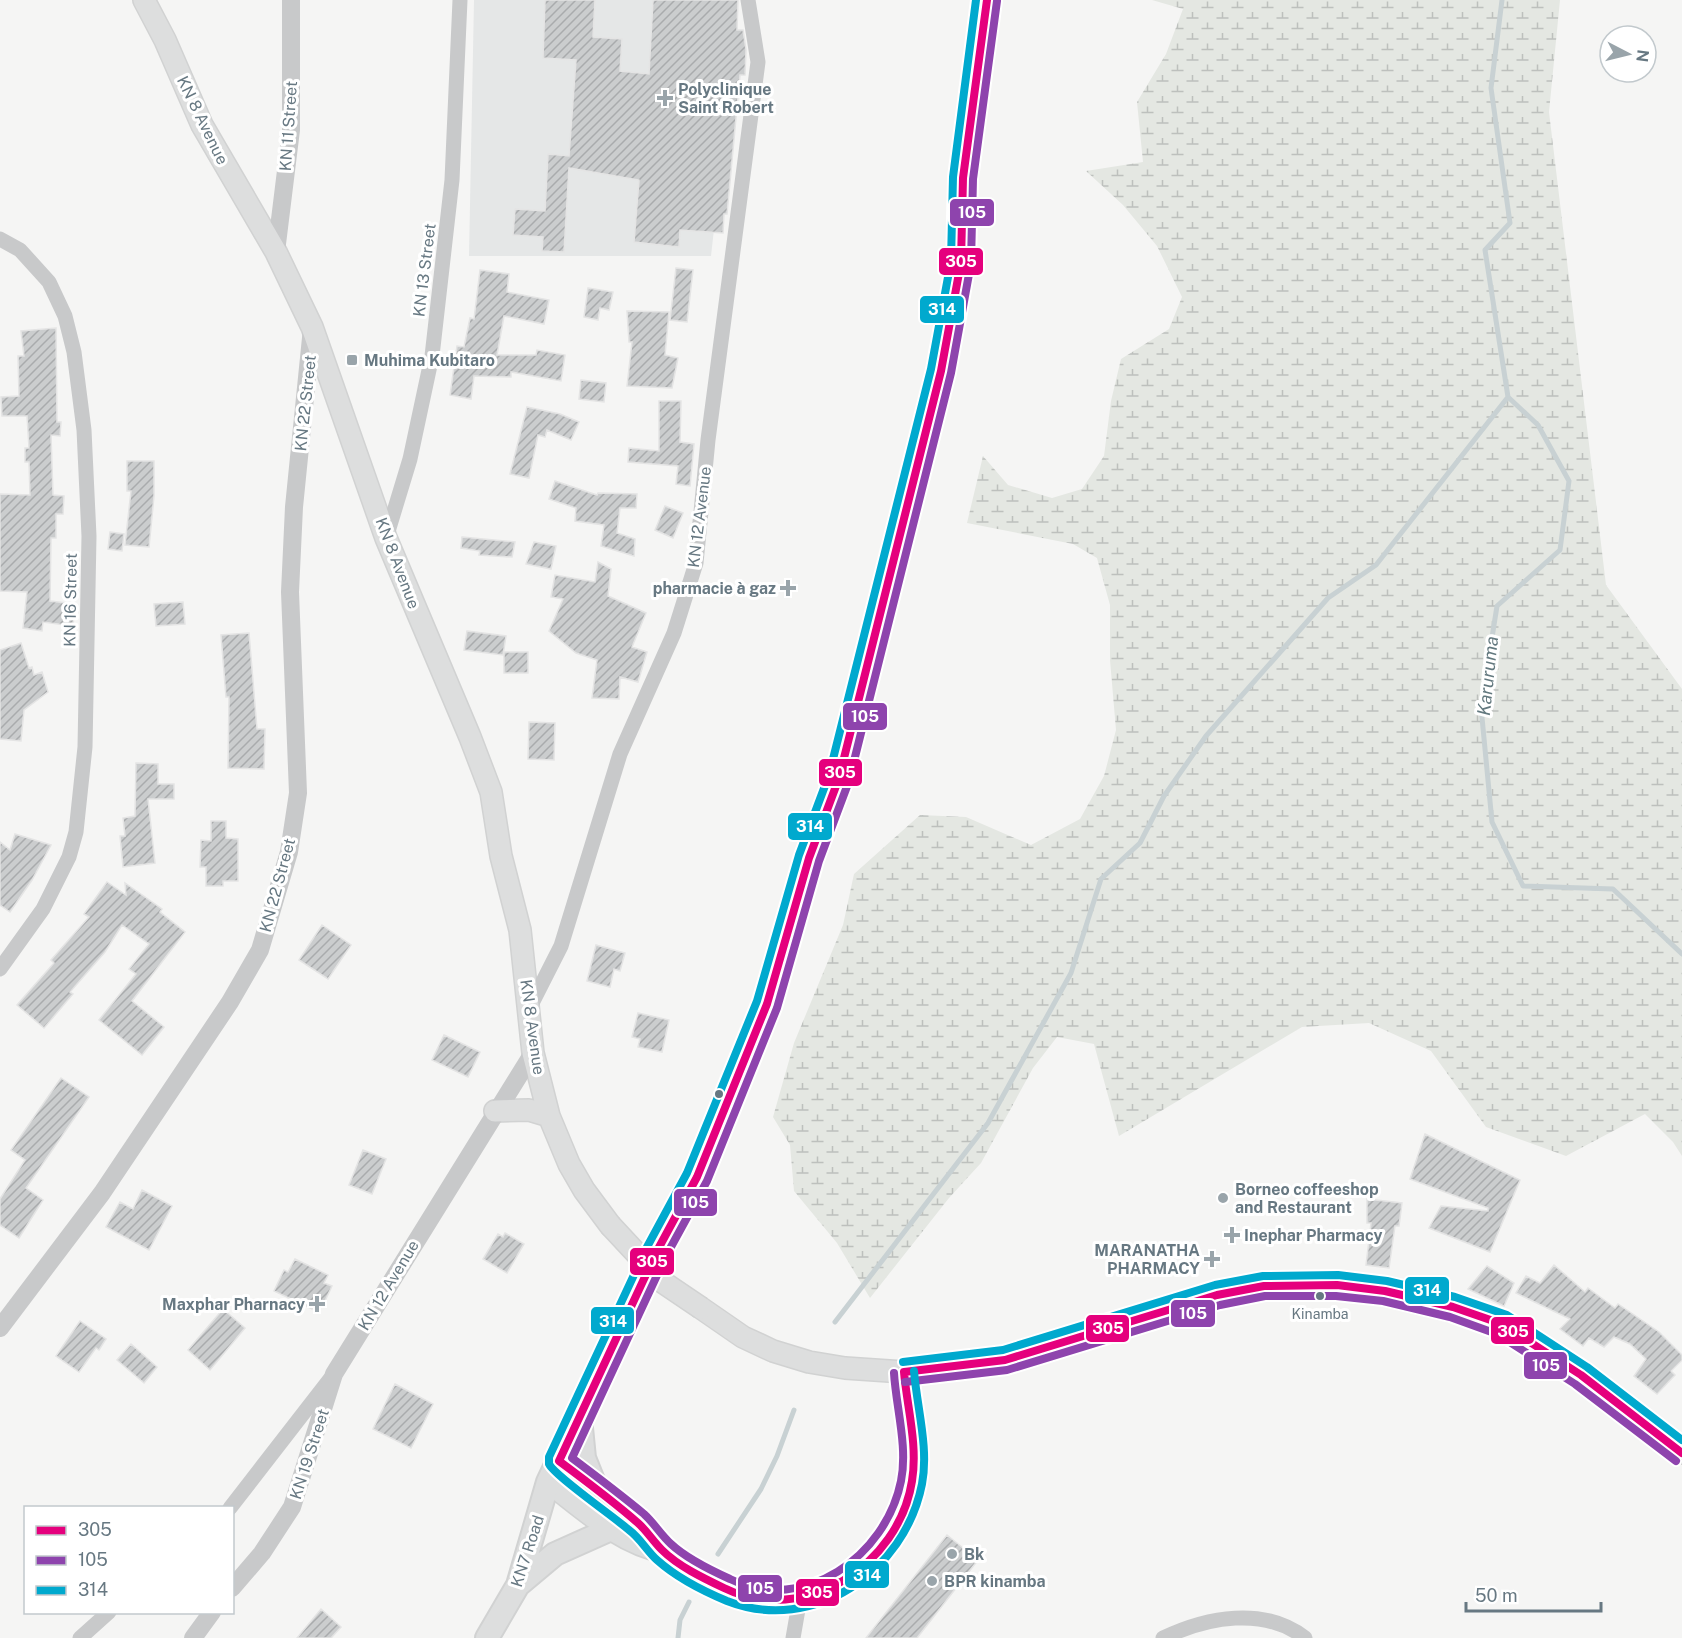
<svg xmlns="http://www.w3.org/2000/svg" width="1682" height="1638" font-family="'Public Sans',sans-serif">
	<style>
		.built { fill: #e5e7e7 }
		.wetland { fill: url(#wetland-marsh) }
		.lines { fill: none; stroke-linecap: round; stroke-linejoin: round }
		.stream { stroke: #c8d1d3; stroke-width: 5 }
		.building { fill: url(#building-hatch); stroke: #e4e4e4; stroke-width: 1.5 }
		.secondary-casing { stroke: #d1d2d2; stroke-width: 24 }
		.primary-casing { stroke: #d1d2d2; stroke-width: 26 }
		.minor { stroke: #c8c9ca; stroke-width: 15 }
		.tertiary { stroke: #c8c9ca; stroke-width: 18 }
		.secondary { stroke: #dddede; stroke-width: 21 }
		.primary { stroke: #dddede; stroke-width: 22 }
		.secondary-bridge-casing { stroke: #d1d2d2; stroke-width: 24; stroke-linecap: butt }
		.secondary-bridge { stroke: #dddede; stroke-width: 21 }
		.bus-1-casing { stroke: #fff; stroke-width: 12 }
		.bus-2-casing { stroke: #fff; stroke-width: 12 }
		.bus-3-casing { stroke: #fff; stroke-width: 12 }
		.bus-1 { stroke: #e5007d; stroke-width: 8 }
		.bus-2 { stroke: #8e44ad; stroke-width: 8 }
		.bus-3 { stroke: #00a9ce; stroke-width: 8 }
		.poi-dot { fill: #99a4aa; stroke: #fff; stroke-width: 2 }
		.bus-dot { fill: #677882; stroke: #fff; stroke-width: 2 }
		.labels { text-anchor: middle; stroke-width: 6; stroke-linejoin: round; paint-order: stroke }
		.bus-label { font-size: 14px; fill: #677882; stroke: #fff }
		.poi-label { font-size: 16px; font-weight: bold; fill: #677882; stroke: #fff; text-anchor: start }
		.street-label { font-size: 16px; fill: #677882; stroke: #fff }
		.water-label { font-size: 18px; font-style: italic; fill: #63797f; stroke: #fff }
		.line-badge { stroke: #fff; stroke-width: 2 }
		.badge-label { font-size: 16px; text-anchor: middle; font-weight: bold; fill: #fff }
	</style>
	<defs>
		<pattern id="wetland-marsh" width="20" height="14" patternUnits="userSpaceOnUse" patternTransform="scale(1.5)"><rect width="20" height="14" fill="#e4e7e2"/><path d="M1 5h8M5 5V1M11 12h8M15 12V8" fill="none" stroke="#bdc0bd"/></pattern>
		<pattern id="building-hatch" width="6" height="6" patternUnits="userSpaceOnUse" patternTransform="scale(1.5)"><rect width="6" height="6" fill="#cbcdce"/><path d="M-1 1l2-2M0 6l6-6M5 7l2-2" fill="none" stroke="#a9abad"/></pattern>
	</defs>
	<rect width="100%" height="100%" fill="#f5f5f4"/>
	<path class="built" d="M 474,0 L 728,0 L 734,51 L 711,256 L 469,256 Z"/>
	<path class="wetland" d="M 1152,0 L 1560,0 L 1549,112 L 1606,585 L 1682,689 L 1682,1156 L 1673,1142 L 1645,1114 L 1566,1156 L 1486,1127 L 1431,1051 L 1369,1023 L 1302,1027 L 1119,1136 L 1094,1044 L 1057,1037 L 1033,1068 L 981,1163 L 949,1198 L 870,1298 L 837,1243 L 794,1191 L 790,1145 L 773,1117 L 794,1043 L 843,925 L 854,874 L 920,815 L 966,817 L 1031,845 L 1080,819 L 1104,776 L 1116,730 L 1110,660 L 1110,605 L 1097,558 L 1073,544 L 967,523 L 983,456 L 1008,485 L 1052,498 L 1082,489 L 1104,456 L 1111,401 L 1121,359 L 1169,329 L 1182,297 L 1157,246 L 1123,205 L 1086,171 L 1143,162 L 1137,102 L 1166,54 L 1183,9 Z"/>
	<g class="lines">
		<path class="stream" d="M 1508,397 L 1538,425 L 1569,481 L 1560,550 L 1497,606 L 1481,707 L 1492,822 L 1523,886 L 1613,889 L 1682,954
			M 835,1322 L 988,1123 L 1071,973 L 1101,879 L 1140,843 L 1164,796 L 1206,736 L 1328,598 L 1376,565 L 1508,397 L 1485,250 L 1510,223 L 1491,88 L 1502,0
			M 718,1554 L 761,1489 L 777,1456 L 794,1410
			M 678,1638 L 680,1620 L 689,1602"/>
	</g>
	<path class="building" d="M 545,0 L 595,0 L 593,37 L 622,39 L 620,71 L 649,74 L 653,0 L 738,0 L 737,30 L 743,30 L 746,50 L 745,75 L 740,75 L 727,214 L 724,214 L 723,233 L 680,230 L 679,247 L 634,242 L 639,180 L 569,168 L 564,252 L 542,251 L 543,237 L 513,235 L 515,209 L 545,211 L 548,154 L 569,156 L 576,60 L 543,58 Z
		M 676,268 L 693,270 L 687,322 L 670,320 Z
		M 480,270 L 509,274 L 507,292 L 549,300 L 544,324 L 504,316 L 497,355 L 536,355 L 537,350 L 565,355 L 561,381 L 511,372 L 511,377 L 474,376 L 471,399 L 450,395 L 457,346 L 464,347 L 470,318 L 474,319 Z
		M 588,288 L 613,292 L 609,310 L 600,308 L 598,320 L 584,317 Z
		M 627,311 L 669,312 L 665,355 L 678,358 L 672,388 L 627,386 L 632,342 L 629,342 Z
		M 56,328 L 57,422 L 61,422 L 60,436 L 51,435 L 53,495 L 64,496 L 63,514 L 56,514 L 56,538 L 51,538 L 50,601 L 75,604 L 73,626 L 43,622 L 42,631 L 23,628 L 27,592 L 0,591 L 0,494 L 30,495 L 29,462 L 25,462 L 25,448 L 29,448 L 27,416 L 2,416 L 1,397 L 19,396 L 18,356 L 24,356 L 21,331 Z
		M 581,380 L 606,383 L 604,402 L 579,399 Z
		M 659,401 L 681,401 L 680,442 L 694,444 L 690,486 L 676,484 L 678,466 L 628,462 L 629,448 L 659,451 Z
		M 527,407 L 560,414 L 579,422 L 571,440 L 547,430 L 545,437 L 538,435 L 529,478 L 510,474 Z
		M 127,461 L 154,461 L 154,496 L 149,547 L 125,545 L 131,491 L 127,491 Z
		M 555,481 L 597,495 L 598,493 L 637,494 L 636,508 L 620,508 L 617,533 L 635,539 L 634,556 L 601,546 L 604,525 L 575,521 L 576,508 L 549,499 Z
		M 665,506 L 683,513 L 673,538 L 655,530 Z
		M 110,532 L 124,534 L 122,551 L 108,549 Z
		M 462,537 L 515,542 L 512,557 L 479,555 L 480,551 L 461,548 Z
		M 534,542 L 556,546 L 551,569 L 526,564 Z
		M 598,562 L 611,569 L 608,596 L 646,613 L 632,647 L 647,652 L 638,682 L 620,677 L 619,699 L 592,698 L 597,660 L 576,653 L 549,631 L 563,599 L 551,597 L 555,575 L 595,582 Z
		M 183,602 L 185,624 L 156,626 L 154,604 Z
		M 467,631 L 506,636 L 503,655 L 464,650 Z
		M 249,633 L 257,729 L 265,729 L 264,769 L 228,768 L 229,697 L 226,697 L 221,635 Z
		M 21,643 L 29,668 L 32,667 L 34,675 L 42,672 L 48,692 L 24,710 L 21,741 L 0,739 L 0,650 Z
		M 504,652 L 528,652 L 528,673 L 504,673 Z
		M 529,722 L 555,723 L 554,760 L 528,759 Z
		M 136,763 L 158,764 L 158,784 L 174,784 L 174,799 L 148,799 L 155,863 L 123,867 L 120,836 L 125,836 L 123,818 L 135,816 Z
		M 211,821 L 226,821 L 226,838 L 238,839 L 238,881 L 223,881 L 223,886 L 206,886 L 206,867 L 200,867 L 201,840 L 211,841 Z
		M 15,834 L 51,845 L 32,880 L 10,912 L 0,905 L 0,842 L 10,850 Z
		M 107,882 L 126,895 L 125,883 L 162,909 L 160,912 L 185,932 L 132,1001 L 164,1027 L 142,1055 L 99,1020 L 136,974 L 129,969 L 149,944 L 122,925 L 105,952 L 70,992 L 73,994 L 44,1028 L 17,1005 L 54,963 L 51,960 L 89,917 L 84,914 Z
		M 322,925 L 351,945 L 328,979 L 299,960 Z
		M 596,945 L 625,953 L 620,971 L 614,969 L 610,987 L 587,981 Z
		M 638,1013 L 669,1020 L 662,1052 L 638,1047 L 640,1039 L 632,1037 Z
		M 444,1035 L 480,1052 L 468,1077 L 432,1060 Z
		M 61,1078 L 89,1097 L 26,1188 L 43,1200 L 19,1238 L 0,1225 L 0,1199 L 25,1160 L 11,1150 Z
		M 1425,1134 L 1520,1180 L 1490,1252 L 1429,1228 L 1441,1206 L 1488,1211 L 1488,1208 L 1410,1179 Z
		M 363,1150 L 386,1159 L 372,1194 L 349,1185 Z
		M 142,1190 L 172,1206 L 149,1250 L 106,1227 L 120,1202 L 133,1209 Z
		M 1367,1199 L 1402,1203 L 1399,1226 L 1395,1226 L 1389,1268 L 1366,1265 L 1371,1223 L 1367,1223 Z
		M 505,1233 L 524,1244 L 507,1273 L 483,1259 L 498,1234 L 503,1237 Z
		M 295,1259 L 328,1275 L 324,1283 L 332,1286 L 324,1303 L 316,1300 L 312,1309 L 274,1291 L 284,1270 L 288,1272 Z
		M 1554,1265 L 1585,1292 L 1588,1288 L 1615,1308 L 1618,1304 L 1659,1332 L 1682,1355 L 1682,1360 L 1671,1371 L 1675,1375 L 1657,1394 L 1634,1376 L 1646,1359 L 1630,1344 L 1614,1337 L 1604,1347 L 1589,1338 L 1583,1346 L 1560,1329 L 1570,1319 L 1516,1293 L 1526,1276 L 1540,1283 Z
		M 1487,1266 L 1514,1283 L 1504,1306 L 1468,1289 Z
		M 223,1309 L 245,1328 L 210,1370 L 188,1350 Z
		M 80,1321 L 106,1339 L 99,1350 L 96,1348 L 79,1372 L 56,1356 Z
		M 131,1344 L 157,1367 L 144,1383 L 117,1360 Z
		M 395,1384 L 433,1404 L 411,1448 L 373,1429 Z
		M 947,1535 L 978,1560 L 917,1638 L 866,1638 Z
		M 321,1609 L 341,1627 L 331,1638 L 297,1638 Z"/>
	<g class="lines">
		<defs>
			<path id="secondary" d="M 144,0 L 165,40 L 202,125 L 276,252 L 312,327 L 386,538 L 470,737 L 491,792 L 501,856 L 520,930 L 533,1053 L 549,1116 L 569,1164 L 584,1190 L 610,1225
				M 495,1111 L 529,1110 L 549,1116
				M 701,1308 L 743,1337 L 773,1351 L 809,1362 L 845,1368 L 904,1372 L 1005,1360 L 1217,1295 L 1264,1286 L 1337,1285 L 1385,1291 L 1453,1307 L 1502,1324 L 1581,1375 L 1682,1453
				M 559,1461 C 586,1481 612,1502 638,1523 C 647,1531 654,1541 662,1550 C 673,1561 718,1586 733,1592 C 812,1623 901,1562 912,1481 C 916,1446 906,1407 904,1372
				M 548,1482 C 584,1509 619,1543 664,1552"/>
			<path id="primary" d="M 580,1418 L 584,1458 L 596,1488
				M 518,1585 L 555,1554 L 611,1529
				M 487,1638 L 518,1585 L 548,1482 L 657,1251 L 697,1177 L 767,1004 L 809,858 L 839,778 L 941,371 L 961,262 L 963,178 L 987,0"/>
		</defs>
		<use href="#secondary" class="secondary-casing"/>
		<use href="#primary" class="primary-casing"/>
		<path class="minor" d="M 0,239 L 20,250 L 49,282 L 65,316 L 74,352 L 84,430 L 89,536 L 85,747 L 76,832 L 69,857 L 43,909 L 0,969
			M 386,538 L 410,459 L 432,356 L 452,180 L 460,0
			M 530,1007 L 561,946 L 620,754 L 674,633 L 696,563 L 708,440 L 758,62 L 748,0
			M 230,1508 L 330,1379
			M 80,1638 L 109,1612
			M 793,1638 L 800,1598
			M 1163,1638 C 1207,1617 1264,1606 1305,1638"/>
		<path class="tertiary" d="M 276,252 L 291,130 L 291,0
			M 0,1328 L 102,1193 L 230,1002 L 260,950 L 289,852 L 298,793 L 290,592 L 294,507 L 312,328
			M 232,1588 L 262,1553 L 292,1507 L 334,1374 L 533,1053
			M 193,1638 L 212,1612"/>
		<use href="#secondary" class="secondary"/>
		<use href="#primary" class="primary"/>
		<defs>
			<path id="secondary-bridge" d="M 610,1225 L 664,1283 L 701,1308"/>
		</defs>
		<use href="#secondary-bridge" class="secondary-bridge-casing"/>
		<use href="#secondary-bridge" class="secondary-bridge"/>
		<defs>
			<path id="bus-1" d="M 904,1372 C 907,1407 918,1445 912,1481 C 899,1565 804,1627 724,1588 C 703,1578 678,1566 662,1550 C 653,1541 647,1531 638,1523 C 613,1501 586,1481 559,1461 L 657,1251 L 697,1177 L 767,1004 L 809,858 L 839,778 L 941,371 L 961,262 L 963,178 L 987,0
				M 904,1372 L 1005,1360 L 1217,1295 L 1264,1286 L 1337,1285 L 1385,1291 L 1453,1307 L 1502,1324 L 1581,1375 L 1682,1453"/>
			<path id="bus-2" d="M 894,1373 C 896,1407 908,1447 901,1481 C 886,1556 804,1615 730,1579 C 710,1570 687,1559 671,1544 C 661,1535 654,1523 644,1514 C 620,1494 596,1476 572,1458 L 666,1256 L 707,1181 L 777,1008 L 819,861 L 849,781 L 951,373 L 971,263 L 973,179 L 997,1
				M 905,1382 L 1007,1370 L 1220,1305 L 1265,1296 L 1336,1296 L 1383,1301 L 1450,1317 L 1497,1334 L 1575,1384 L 1676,1461"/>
			<path id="bus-3" d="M 903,1362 L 1003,1350 L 1215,1285 L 1263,1276 L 1338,1275 L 1387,1281 L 1455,1297 L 1507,1315 L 1587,1367 L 1682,1440
				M 914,1371 C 917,1408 929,1448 922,1484 C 905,1571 814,1635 727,1601 C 703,1591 676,1577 657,1560 C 647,1551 640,1538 629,1530 C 614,1517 555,1476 549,1464 L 549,1457 L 647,1247 L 687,1173 L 757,1001 L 799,855 L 829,775 L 931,369 L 951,261 L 953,177 L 976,0"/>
		</defs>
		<use href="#bus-1" class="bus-1-casing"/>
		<use href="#bus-2" class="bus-2-casing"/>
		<use href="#bus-3" class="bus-3-casing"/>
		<use href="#bus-1" class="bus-1"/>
		<use href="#bus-2" class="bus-2"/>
		<use href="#bus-3" class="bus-3"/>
	</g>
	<g class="poi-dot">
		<path d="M662 89h6v6h6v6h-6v6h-6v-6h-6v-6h6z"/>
		<rect x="346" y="354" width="12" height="12" rx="3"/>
		<path d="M785 579h6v6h6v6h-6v6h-6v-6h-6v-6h6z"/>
		<circle cx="1223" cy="1198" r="6"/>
		<path d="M1229 1226h6v6h6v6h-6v6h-6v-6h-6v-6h6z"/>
		<path d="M1209 1250h6v6h6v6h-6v6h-6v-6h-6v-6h6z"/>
		<path d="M314 1295h6v6h6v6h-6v6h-6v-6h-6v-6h6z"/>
		<circle cx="952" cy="1554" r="6"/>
		<circle cx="932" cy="1581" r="6"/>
	</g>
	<g class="bus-dot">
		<circle cx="719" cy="1094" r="5"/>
		<circle cx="1320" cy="1296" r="5"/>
	</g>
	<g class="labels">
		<g class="bus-label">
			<text x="1320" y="1319">Kinamba</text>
		</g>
		<g class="poi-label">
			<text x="678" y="95">Polyclinique<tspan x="678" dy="18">Saint Robert</tspan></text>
			<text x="364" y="366">Muhima Kubitaro</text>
			<text x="776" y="594" text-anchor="end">pharmacie à gaz</text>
			<text x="1235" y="1195">Borneo coffeeshop<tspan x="1235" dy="18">and Restaurant</tspan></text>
			<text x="1244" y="1241">Inephar Pharmacy</text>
			<text x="1200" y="1256" text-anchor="end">MARANATHA<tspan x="1200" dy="18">PHARMACY</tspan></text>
			<text x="305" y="1310" text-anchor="end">Maxphar Pharnacy</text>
			<text x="964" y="1560">Bk</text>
			<text x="944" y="1587">BPR kinamba</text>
		</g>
		<g class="street-label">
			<text transform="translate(203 120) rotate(64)" y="6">KN 8 Avenue</text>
			<text transform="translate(288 126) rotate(-86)" y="6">KN 11 Street</text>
			<text transform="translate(424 270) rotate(-83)" y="6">KN 13 Street</text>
			<text transform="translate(305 403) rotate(-84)" y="6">KN 22 Street</text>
			<text transform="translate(699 517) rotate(-83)" y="6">KN 12 Avenue</text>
			<text transform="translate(398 563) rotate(69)" y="6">KN 8 Avenue</text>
			<text transform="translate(70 600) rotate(-89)" y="6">KN 16 Street</text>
			<text transform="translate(277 885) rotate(-75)" y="6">KN 22 Street</text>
			<text transform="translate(533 1027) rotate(82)" y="6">KN 8 Avenue</text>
			<text transform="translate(388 1285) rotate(-59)" y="6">KN 12 Avenue</text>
			<text transform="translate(309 1454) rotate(-72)" y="6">KN 19 Street</text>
			<text transform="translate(527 1551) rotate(-72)" y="6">KN7 Road</text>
		</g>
		<g class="water-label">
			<text transform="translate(1488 676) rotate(-84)" y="6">Karuruma</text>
		</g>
	</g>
	<g class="line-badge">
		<rect x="949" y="198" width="46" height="29" rx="6" fill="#8e44ad"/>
		<rect x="938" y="247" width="46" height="29" rx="6" fill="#e5007d"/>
		<rect x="919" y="295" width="46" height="29" rx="6" fill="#00a9ce"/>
		<rect x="842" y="702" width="46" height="29" rx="6" fill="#8e44ad"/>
		<rect x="818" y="758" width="45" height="29" rx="6" fill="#e5007d"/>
		<rect x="787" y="812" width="46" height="29" rx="6" fill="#00a9ce"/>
		<rect x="673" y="1188" width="45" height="29" rx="6" fill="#8e44ad"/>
		<rect x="629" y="1247" width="46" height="29" rx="6" fill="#e5007d"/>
		<rect x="1404" y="1276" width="46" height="29" rx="6" fill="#00a9ce"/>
		<rect x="1170" y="1299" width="46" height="29" rx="6" fill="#8e44ad"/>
		<rect x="590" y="1306" width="45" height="29" rx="6" fill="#00a9ce"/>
		<rect x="1085" y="1314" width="45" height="29" rx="6" fill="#e5007d"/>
		<rect x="1490" y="1316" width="45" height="29" rx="6" fill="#e5007d"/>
		<rect x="1523" y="1351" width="45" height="29" rx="6" fill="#8e44ad"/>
		<rect x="844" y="1560" width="46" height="29" rx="6" fill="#00a9ce"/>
		<rect x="737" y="1574" width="46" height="29" rx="6" fill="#8e44ad"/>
		<rect x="795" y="1578" width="45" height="29" rx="6" fill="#e5007d"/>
	</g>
	<g class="badge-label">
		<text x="972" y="218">105</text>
		<text x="961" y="267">305</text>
		<text x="942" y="315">314</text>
		<text x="865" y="722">105</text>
		<text x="840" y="778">305</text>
		<text x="810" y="832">314</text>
		<text x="695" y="1208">105</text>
		<text x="652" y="1267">305</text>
		<text x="1427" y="1296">314</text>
		<text x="1193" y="1319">105</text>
		<text x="613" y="1327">314</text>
		<text x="1108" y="1334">305</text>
		<text x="1513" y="1337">305</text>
		<text x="1546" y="1371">105</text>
		<text x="867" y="1581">314</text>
		<text x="760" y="1594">105</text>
		<text x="817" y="1598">305</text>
	</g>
	<rect x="24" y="1506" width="210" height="108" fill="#ffffff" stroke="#c2c9cd" stroke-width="1.5"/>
	<rect x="36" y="1526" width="30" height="9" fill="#e5007d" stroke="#c2c9cd" stroke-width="1.5"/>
	<text x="78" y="1536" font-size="18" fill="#677882">305</text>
	<rect x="36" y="1556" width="30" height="9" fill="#8e44ad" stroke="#c2c9cd" stroke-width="1.5"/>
	<text x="78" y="1566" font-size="18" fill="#677882">105</text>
	<rect x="36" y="1586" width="30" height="9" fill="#00a9ce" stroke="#c2c9cd" stroke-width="1.5"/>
	<text x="78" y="1596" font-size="18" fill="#677882">314</text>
	<g transform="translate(1628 54) rotate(97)"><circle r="28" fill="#ffffff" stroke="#c2c9cd" stroke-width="1.5"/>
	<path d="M0-4.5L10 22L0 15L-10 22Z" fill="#99a4aa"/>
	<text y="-9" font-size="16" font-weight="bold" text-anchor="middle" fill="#677882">N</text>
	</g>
	<path d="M1466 1602v9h135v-9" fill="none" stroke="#677882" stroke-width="3"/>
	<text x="1475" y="1602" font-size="18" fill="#677882" stroke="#ffffff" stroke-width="4.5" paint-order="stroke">50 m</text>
</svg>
